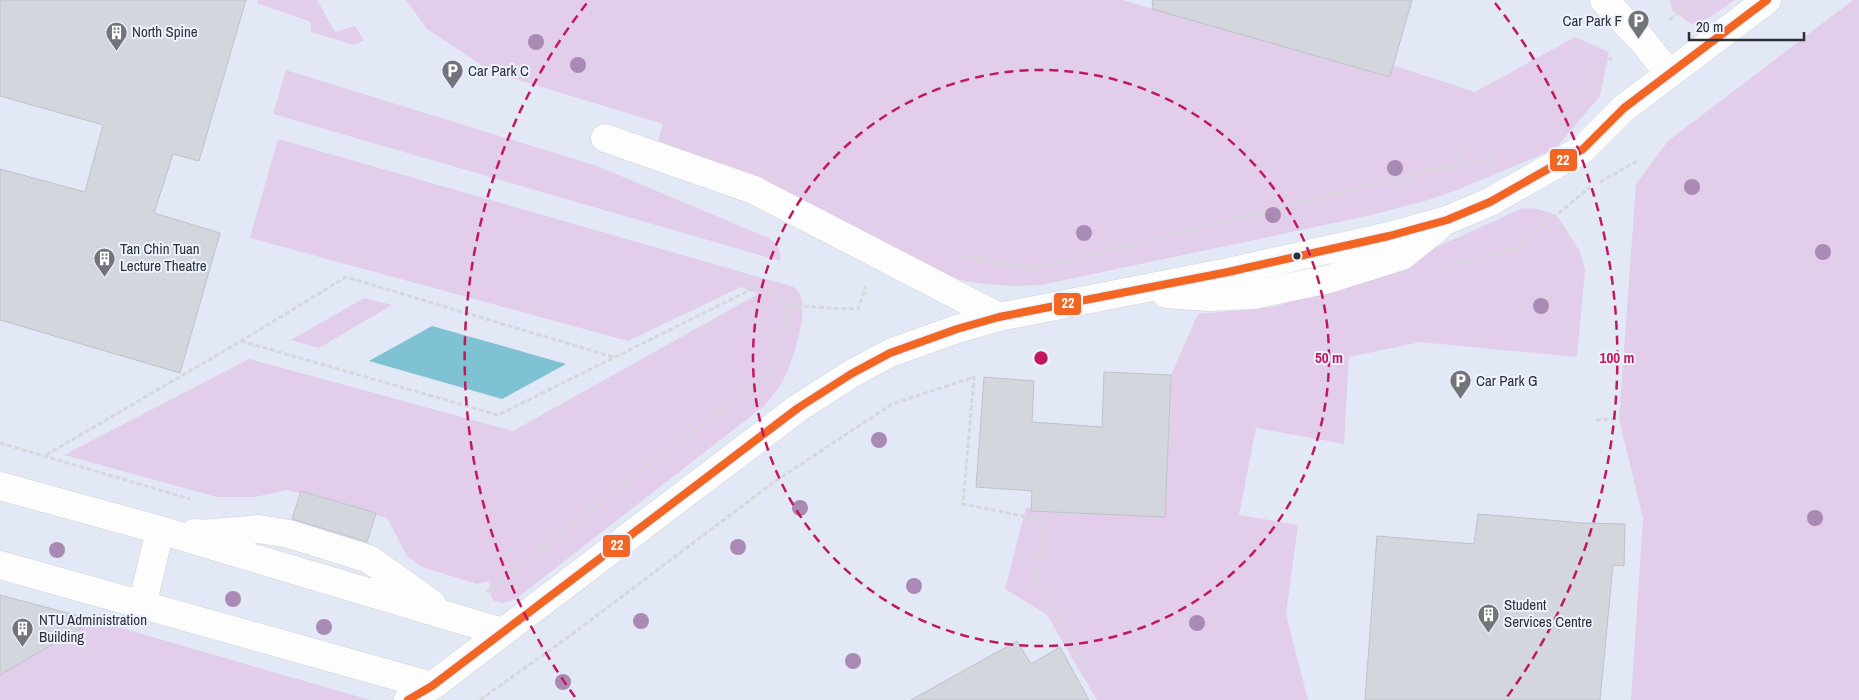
<svg xmlns="http://www.w3.org/2000/svg" width="1859" height="700" font-family="'Archivo Narrow',sans-serif">
	<style>
		.built { fill: #e3e8f7 }
		.green { fill: #e2ceea }
		.water { fill: #7ec2d4 }
		.building { fill: #d3d6dc; stroke: #bec2c8 }
		.lines { fill: none; stroke-linecap: round; stroke-linejoin: round }
		.minor-casing { stroke: #cfd1d7; stroke-width: 29 }
		.path { stroke: #d6d7d9; stroke-width: 3; stroke-dasharray: 5 2.5; stroke-linecap: butt }
		.minor { stroke: #fdfdfe; stroke-width: 28 }
		.bus-1-casing { stroke: #ecf2ff; stroke-width: 11 }
		.bus-1 { stroke: #f26522; stroke-width: 8 }
		.tree { fill: #a98ab4 }
		.ring { fill: none; stroke: #c2185b; stroke-width: 2.5; stroke-dasharray: 9 6 }
		.bus-dot { fill: #2e3035; stroke: #ecf2ff; stroke-width: 2 }
		.labels { text-anchor: middle; stroke-width: 4; stroke-linejoin: round; paint-order: stroke }
		.poi-label { font-size: 15px; fill: #2e3035; stroke: #ecf2ff; text-anchor: start }
		.centre { fill: #c2185b; stroke: #ecf2ff; stroke-width: 2.5 }
		.ring-label { font-size: 15px; text-anchor: middle; font-weight: bold; fill: #c2185b; stroke: #ecf2ff; stroke-width: 4; stroke-linejoin: round; paint-order: stroke }
		.line-badge { stroke: #ecf2ff; stroke-width: 2 }
		.badge-label { font-size: 14px; text-anchor: middle; font-weight: bold; fill: #fff }
	</style>
	<rect width="100%" height="100%" fill="#f0f3fb"/>
	<path class="built" d="M 0,0 L 1859,0 L 1859,700 L 0,700 Z"/>
	<path class="green" d="M 258,0 L 317,0 L 335,32 L 355,26 L 364,40 L 354,45 L 311,32 L 311,22 L 257,3 Z
		M 406,0 L 1122,0 L 1389,77 L 1393,65 L 1475,92 L 1575,37 L 1609,52 L 1600,96 L 1555,149 L 1457,190 L 1428,200 L 1372,215 L 1041,285 C 1009,287 986,285 954,279 L 657,145 L 663,124 L 492,72 L 427,29 Z
		M 1670,0 L 1735,0 L 1702,22 L 1691,24 L 1672,10 Z
		M 1853,0 L 1859,0 L 1859,700 L 1631,700 L 1643,518 L 1619,419 L 1636,184 L 1668,141 Z
		M 286,70 L 597,166 L 769,238 C 777,244 782,250 780,261 L 273,114 Z
		M 278,139 L 794,287 C 797,290 800,293 801,297 C 808,313 791,369 781,384 C 776,392 770,399 764,406 L 517,598 L 503,603 L 494,601 L 491,596 L 489,581 L 477,584 L 470,582 L 422,567 L 407,556 L 387,518 L 287,490 L 255,497 L 217,497 L 64,455 L 249,359 L 513,431 L 758,294 L 741,287 L 628,341 L 250,238 Z
		M 1523,208 L 1538,209 L 1553,214 L 1560,220 L 1580,252 L 1585,270 L 1577,357 L 1420,342 L 1349,357 L 1344,444 L 1256,428 L 1239,515 L 1298,525 L 1286,614 L 1308,700 L 1097,700 L 1047,615 L 1005,589 L 1026,508 L 1165,517 L 1171,375 L 1198,314 L 1275,307 L 1419,255 Z
		M 364,298 L 392,305 L 319,348 L 291,340 Z
		M 94,620 L 370,700 L 0,700 L 0,675 Z"/>
	<path class="water" d="M 432,326 L 566,364 L 502,399 L 369,361 Z"/>
	<path class="building" d="M 0,0 L 246,0 L 199,161 L 173,154 L 154,213 L 220,233 L 180,373 L 0,320 L 0,169 L 85,192 L 103,125 L 0,96 Z
		M 1153,0 L 1412,0 L 1390,77 L 1152,9 Z
		M 1104,372 L 1171,375 L 1165,517 L 1031,511 L 1032,491 L 976,487 L 984,377 L 1034,381 L 1032,422 L 1102,427 Z
		M 301,491 L 376,513 L 367,542 L 292,519 Z
		M 1478,514 L 1583,523 L 1625,524 L 1624,566 L 1613,565 L 1600,700 L 1365,700 L 1377,536 L 1474,544 Z
		M 0,595 L 94,620 L 0,675 Z
		M 1017,641 L 1031,664 L 1060,647 L 1089,700 L 911,700 Z"/>
	<g class="lines">
		<defs>
			<path id="minor" d="M 1604,0 L 1642,40 L 1669,74
				M 605,138 L 754,190 L 999,317
				M 1166,294 L 1209,297 L 1253,295 L 1329,279 L 1402,256 L 1438,227
				M 0,486 L 160,530 L 502,632
				M 194,533 L 202,534 L 259,529 L 289,534 L 369,559 L 432,604
				M 0,565 L 432,686
				M 142,606 L 160,530
				M 408,700 L 432,686 L 798,408 L 851,374 L 890,353 L 957,329 L 999,317 L 1228,272 L 1389,236 L 1447,220 L 1490,202 L 1583,149 L 1624,108 L 1767,0"/>
		</defs>
		<use href="#minor" class="minor-casing"/>
		<path class="path" d="M 1669,20 L 1697,0
			M 1575,107 L 1592,71 L 1612,58
			M 1457,151 L 1464,163
			M 1600,182 L 1639,160
			M 961,257 L 1036,268 L 1302,202 L 1464,163 L 1493,159
			M 1446,266 L 1516,249 L 1590,187
			M 789,306 C 812,306 834,309 858,309 L 866,286
			M 241,341 L 498,415 L 750,290 L 753,285 C 766,290 780,294 789,306 L 775,366 L 763,380 L 637,473 L 487,592
			M 1596,420 L 1619,419
			M 0,443 L 190,499
			M 46,455 L 241,341 L 346,277 L 613,357
			M 480,700 L 571,635 L 774,482 L 892,404 L 974,377 L 963,504 L 1043,520 L 1037,582 L 1089,673"/>
		<use href="#minor" class="minor"/>
		<defs>
			<path id="bus-1" d="M 408,700 L 432,686 L 798,408 L 851,374 L 890,353 L 957,329 L 999,317 L 1228,272 L 1389,236 L 1447,220 L 1490,202 L 1583,149 L 1624,108 L 1767,0"/>
		</defs>
		<use href="#bus-1" class="bus-1-casing"/>
		<use href="#bus-1" class="bus-1"/>
	</g>
	<g class="tree">
		<circle cx="536" cy="42" r="8"/>
		<circle cx="578" cy="65" r="8"/>
		<circle cx="1395" cy="168" r="8"/>
		<circle cx="1692" cy="187" r="8"/>
		<circle cx="1273" cy="215" r="8"/>
		<circle cx="1084" cy="233" r="8"/>
		<circle cx="1823" cy="252" r="8"/>
		<circle cx="1541" cy="306" r="8"/>
		<circle cx="879" cy="440" r="8"/>
		<circle cx="800" cy="508" r="8"/>
		<circle cx="1815" cy="518" r="8"/>
		<circle cx="738" cy="547" r="8"/>
		<circle cx="57" cy="550" r="8"/>
		<circle cx="914" cy="586" r="8"/>
		<circle cx="233" cy="599" r="8"/>
		<circle cx="641" cy="621" r="8"/>
		<circle cx="1197" cy="623" r="8"/>
		<circle cx="324" cy="627" r="8"/>
		<circle cx="853" cy="661" r="8"/>
		<circle cx="563" cy="682" r="8"/>
	</g>
	<g class="ring">
		<circle cx="1041" cy="358" r="288"/>
		<path d="M575 697A576 576 0 0 1 587 3M1495 3A576 576 0 0 1 1507 697"/>
	</g>
	<defs>
		<symbol id="parking-pin" viewBox="-11 -11 22 30"><path d="M0 17L-7.5 6A9.5 9.5 0 1 1 7.5 6Z" fill="#72747a" stroke="#ecf2ff"/><path d="M-3.5-5.5H1a3.5 3.5 0 0 1 0 7H-1V5.5H-3.5ZM-1-3.4V-.6H.8a1.4 1.4 0 0 0 0-2.8Z" fill="#fff"/></symbol>
		<symbol id="building-pin" viewBox="-11 -11 22 30"><path d="M0 17L-7.5 6A9.5 9.5 0 1 1 7.5 6Z" fill="#72747a" stroke="#ecf2ff"/><path d="M-4-6H4V6H1V3H-1V6H-4ZM-2.5-4.3h1.7v1.8h-1.7ZM.8-4.3h1.7v1.8H.8ZM-2.5-1h1.7V.8h-1.7ZM.8-1h1.7V.8H.8Z" fill="#fff"/></symbol>
	</defs>
	<g fill-rule="evenodd">
		<use href="#parking-pin" x="1626" y="8" width="25" height="34"/>
		<use href="#building-pin" x="104" y="20" width="25" height="34"/>
		<use href="#parking-pin" x="440" y="58" width="25" height="34"/>
		<use href="#building-pin" x="92" y="246" width="25" height="34"/>
		<use href="#parking-pin" x="1448" y="368" width="25" height="34"/>
		<use href="#building-pin" x="1476" y="602" width="25" height="34"/>
		<use href="#building-pin" x="10" y="616" width="25" height="34"/>
	</g>
	<circle class="bus-dot" cx="1297" cy="256" r="4.5"/>
	<g class="labels">
		<g class="poi-label">
			<text x="1622" y="26" text-anchor="end">Car Park F</text>
			<text x="132" y="37">North Spine</text>
			<text x="468" y="76">Car Park C</text>
			<text x="120" y="254">Tan Chin Tuan<tspan x="120" dy="17">Lecture Theatre</tspan></text>
			<text x="1476" y="386">Car Park G</text>
			<text x="1504" y="610">Student<tspan x="1504" dy="17">Services Centre</tspan></text>
			<text x="39" y="625">NTU Administration<tspan x="39" dy="17">Building</tspan></text>
		</g>
	</g>
	<circle cx="1041" cy="358" r="8" class="centre"/>
	<g class="ring-label">
		<text x="1329" y="363">50 m</text>
		<text x="1617" y="363">100 m</text>
	</g>
	<g class="line-badge">
		<rect x="1549" y="148" width="29" height="24" rx="5" fill="#f26522"/>
		<rect x="1053" y="292" width="29" height="24" rx="5" fill="#f26522"/>
		<rect x="602" y="534" width="29" height="24" rx="5" fill="#f26522"/>
	</g>
	<g class="badge-label">
		<text x="1563" y="165">22</text>
		<text x="1068" y="308">22</text>
		<text x="617" y="550">22</text>
	</g>
	<path d="M1689 32v8h115v-8" fill="none" stroke="#2e3035" stroke-width="2.5"/>
	<text x="1696" y="32" font-size="15" fill="#2e3035" stroke="#ecf2ff" stroke-width="4" paint-order="stroke">20 m</text>
</svg>
